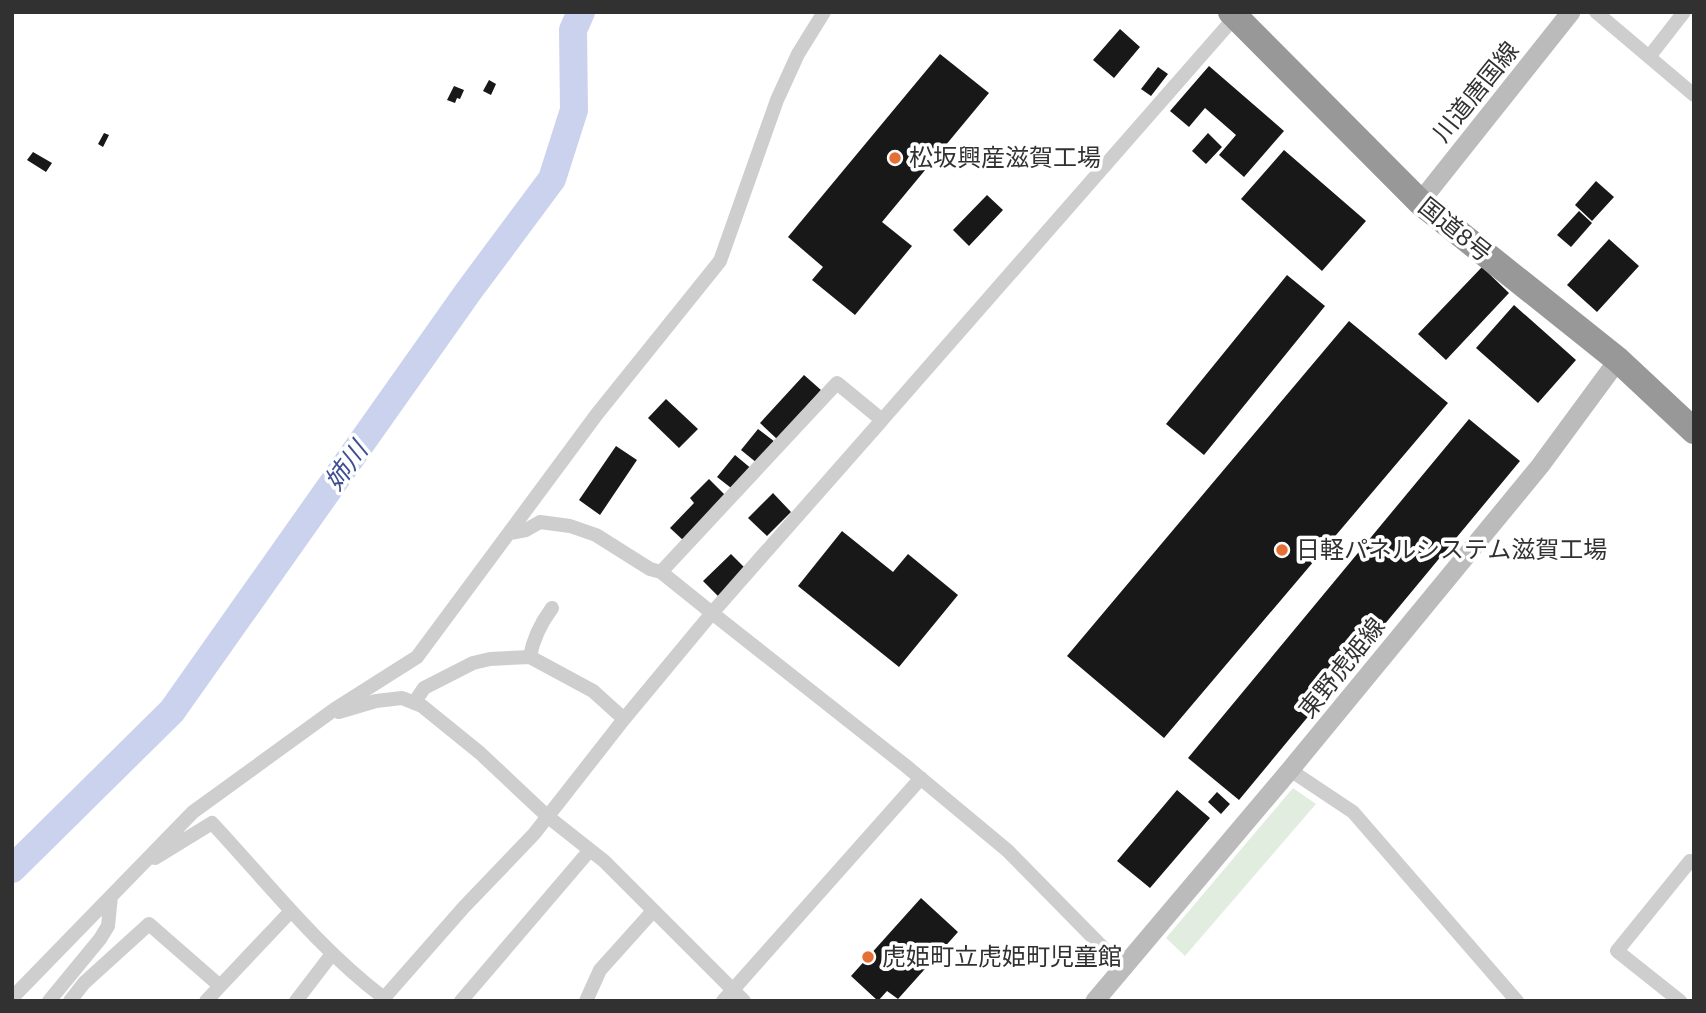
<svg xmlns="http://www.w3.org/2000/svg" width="1706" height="1013" font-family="Arial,'Noto Sans JP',sans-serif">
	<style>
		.green { fill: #e1eddf }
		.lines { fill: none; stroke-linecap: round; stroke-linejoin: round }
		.river { stroke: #cbd2ed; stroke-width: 28 }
		.building { fill: #181818 }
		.street { stroke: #cecece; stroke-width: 14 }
		.secondary { stroke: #bbb; stroke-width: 19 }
		.highway { stroke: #989898; stroke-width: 26 }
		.poi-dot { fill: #e57035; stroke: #fff; stroke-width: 2.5 }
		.labels { text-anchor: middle; stroke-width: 7; stroke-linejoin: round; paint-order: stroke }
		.street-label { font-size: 24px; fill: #313131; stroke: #fff }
		.poi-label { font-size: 24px; fill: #313131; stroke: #fff; text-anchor: start }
		.water-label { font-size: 26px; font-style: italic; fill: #3e4f93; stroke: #fff }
	</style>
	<rect width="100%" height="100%" fill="#fff"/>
	<path class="green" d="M 1293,788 L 1316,804 L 1185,956 L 1166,938 Z"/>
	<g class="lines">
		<path class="river" d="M 12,869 L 172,711 L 468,292 L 552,179 L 574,110 L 573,30 L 581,12"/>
	</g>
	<path class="building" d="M 1120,29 L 1140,47 L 1114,78 L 1093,60 Z
		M 940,54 L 989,93 L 882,222 L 912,246 L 855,315 L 812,280 L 823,267 L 788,237 Z
		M 1209,66 L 1284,131 L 1244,177 L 1219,155 L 1236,135 L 1205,108 L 1189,127 L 1170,111 Z
		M 1158,67 L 1168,74 L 1151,96 L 1141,89 Z
		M 489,80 L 496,84 L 491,95 L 483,91 Z
		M 454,86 L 464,90 L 460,99 L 457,98 L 455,103 L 447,100 Z
		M 104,133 L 109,135 L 103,147 L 98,144 Z
		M 1208,133 L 1222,147 L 1206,164 L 1192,151 Z
		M 1284,150 L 1366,221 L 1322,271 L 1241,199 Z
		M 33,152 L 52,163 L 46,172 L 27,160 Z
		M 1596,181 L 1614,197 L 1592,221 L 1575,205 Z
		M 987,195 L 1003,210 L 969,246 L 953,230 Z
		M 1579,211 L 1592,223 L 1571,247 L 1557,235 Z
		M 1609,239 L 1639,266 L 1597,312 L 1567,285 Z
		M 1482,267 L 1509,293 L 1446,360 L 1418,334 Z
		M 1287,275 L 1325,306 L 1204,455 L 1166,424 Z
		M 1514,305 L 1576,360 L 1538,403 L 1476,348 Z
		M 1349,321 L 1448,403 L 1164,738 L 1067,656 Z
		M 804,375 L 821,390 L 777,439 L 760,423 Z
		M 666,399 L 698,429 L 679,448 L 648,418 Z
		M 1469,419 L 1520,461 L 1239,800 L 1188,758 Z
		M 758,429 L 775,442 L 757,463 L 741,450 Z
		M 616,446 L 637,460 L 600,515 L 579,500 Z
		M 735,455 L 753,470 L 735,491 L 717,477 Z
		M 709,479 L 726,496 L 684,541 L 670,528 L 694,503 L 690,498 Z
		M 773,493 L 791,512 L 767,536 L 748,518 Z
		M 842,531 L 893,572 L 908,554 L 958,595 L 899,667 L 798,586 Z
		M 731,554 L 746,569 L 718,596 L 703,581 Z
		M 1177,790 L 1210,818 L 1150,888 L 1117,861 Z
		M 1217,792 L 1230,804 L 1221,814 L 1208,802 Z
		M 921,898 L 958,932 L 898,999 L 887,991 L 878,1001 L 851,976 Z"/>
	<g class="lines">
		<path class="street" d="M 1596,12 L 1694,95
			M 1649,57 L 1684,12
			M 510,533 L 526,530 L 540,522 L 570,526 L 596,535 L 650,569 L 661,572 L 837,383 L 882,420 L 1235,17
			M 661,572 L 712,613 L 882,420
			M 552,608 C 541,623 533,638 530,657 L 593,691 L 624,719
			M 414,703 L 424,688 L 473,663 L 490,659 L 530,657
			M 339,712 L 376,701 L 402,698 L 422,706 L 480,753 L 547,816 L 604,861 L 744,1001
			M 1290,770 L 1353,812 L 1517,1001
			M 155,858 L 212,823 C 268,883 318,948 384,998
			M 12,998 L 193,812 L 335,709 L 417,657 L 597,414 L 720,261 L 777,100 L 798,54 L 824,12
			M 49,1001 L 100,939 L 108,926 L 111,896
			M 70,1001 L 84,983 L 149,924 L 220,986
			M 206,1001 L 291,911
			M 296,1001 L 332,954
			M 386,1001 L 384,998 L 464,907 L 534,834 L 624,719 L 712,613 L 906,766 L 1008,851 L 1123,968
			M 461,1001 L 590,850
			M 586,1001 L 600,970 L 653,911
			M 723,1001 L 921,778
			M 1680,1001 L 1617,951 L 1690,861 L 1694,864"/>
		<path class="secondary" d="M 1420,202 L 1571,12
			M 1095,1001 L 1290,770 L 1540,466 L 1618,360"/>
		<path class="highway" d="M 1231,12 L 1420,202 L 1618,360 L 1694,431"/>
	</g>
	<g class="poi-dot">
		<circle cx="895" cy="158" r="7"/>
		<circle cx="1282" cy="550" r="7"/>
		<circle cx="868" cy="957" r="7"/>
	</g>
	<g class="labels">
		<g class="street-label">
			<text transform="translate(1476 92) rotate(-51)" y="8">川道唐国線</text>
			<text transform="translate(1455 230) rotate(39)" y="8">国道8号</text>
			<text transform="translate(1342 668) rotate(-51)" y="8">東野虎姫線</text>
		</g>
		<g class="poi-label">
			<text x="909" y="166">松坂興産滋賀工場</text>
			<text x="1296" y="558">日軽パネルシステム滋賀工場</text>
			<text x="882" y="965">虎姫町立虎姫町児童館</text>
		</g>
		<g class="water-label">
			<text transform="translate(346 466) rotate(-54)" y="9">姉川</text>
		</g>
	</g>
	<rect width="1706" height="1013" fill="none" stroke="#313131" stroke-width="28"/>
</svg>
